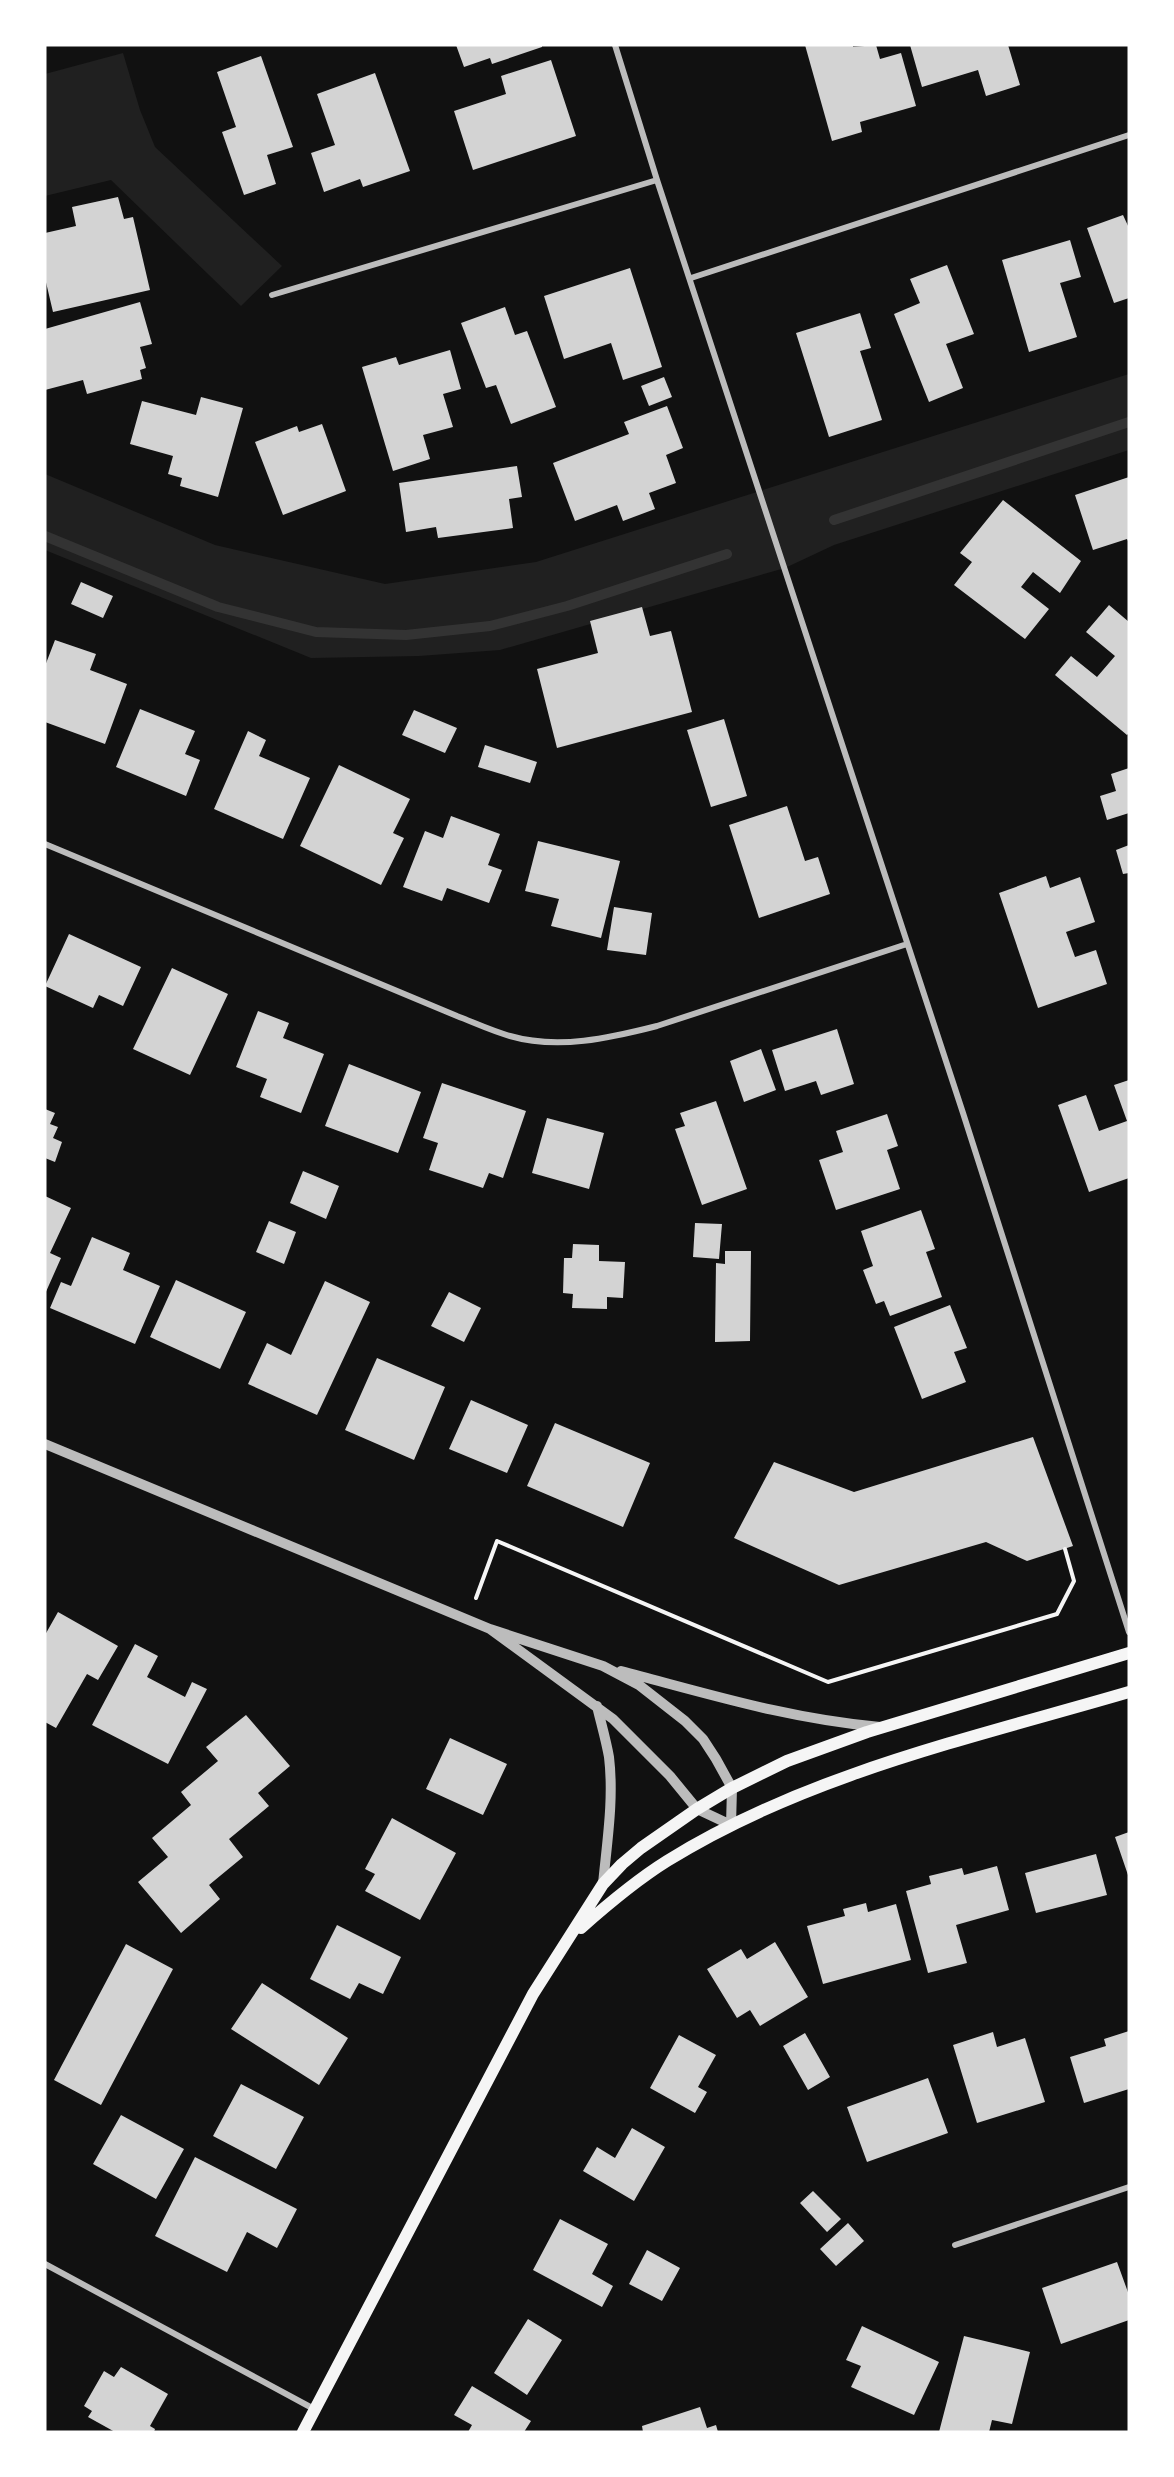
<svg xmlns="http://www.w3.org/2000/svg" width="1174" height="2477" font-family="Overpass,sans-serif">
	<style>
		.green { fill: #202020 }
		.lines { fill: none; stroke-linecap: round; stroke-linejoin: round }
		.stream { stroke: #333; stroke-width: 10 }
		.building { fill: #d3d3d3 }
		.path { stroke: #f5f5f5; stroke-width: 4 }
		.minor { stroke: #bcbcbc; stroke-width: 6 }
		.tertiary { stroke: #bcbcbc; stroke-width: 10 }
		.secondary { stroke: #f5f5f5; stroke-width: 12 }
	</style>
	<rect width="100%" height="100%" fill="#111"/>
	<path class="green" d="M 123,53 L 140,110 L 155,147 L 282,266 L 241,306 L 111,180 L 45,196 L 45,74 Z
		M 1129,374 L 1129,450 L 834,545 L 785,568 L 500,650 L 419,656 L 311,658 L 45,550 L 45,474 L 215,545 L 385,584 L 536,562 Z"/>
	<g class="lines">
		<path class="stream" d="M 834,520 L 1129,422
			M 45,536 L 218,607 L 316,632 L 406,635 L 490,626 L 567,606 L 727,554"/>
	</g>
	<path class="building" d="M 456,45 L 542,45 L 542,47 L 492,64 L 490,58 L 464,67 Z
		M 805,45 L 853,45 L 853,47 L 876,45 L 880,59 L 901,53 L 916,106 L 860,122 L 862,132 L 832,141 Z
		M 910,45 L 1008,45 L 1020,85 L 986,96 L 978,70 L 922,87 Z
		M 261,56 L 293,147 L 267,155 L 276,184 L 244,195 L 222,132 L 236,127 L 217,72 Z
		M 551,60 L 576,136 L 473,170 L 454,111 L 506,94 L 501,76 Z
		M 375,73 L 410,171 L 363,187 L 360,179 L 324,192 L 311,153 L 335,145 L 317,94 Z
		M 118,197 L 124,219 L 133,217 L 150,290 L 53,312 L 45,278 L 45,233 L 76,226 L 72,207 Z
		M 1123,215 L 1129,228 L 1129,298 L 1114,303 L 1087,228 Z
		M 1070,240 L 1081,277 L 1060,283 L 1077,337 L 1029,352 L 1002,260 Z
		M 947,265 L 974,334 L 946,344 L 963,388 L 929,402 L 894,314 L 920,303 L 910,279 Z
		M 630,268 L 662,367 L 623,380 L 611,343 L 564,359 L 544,296 Z
		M 140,302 L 152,344 L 140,347 L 146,368 L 140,370 L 142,379 L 87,394 L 83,380 L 45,390 L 45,329 Z
		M 505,307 L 515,335 L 527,331 L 556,407 L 511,424 L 496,385 L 486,388 L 461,323 Z
		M 860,313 L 871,348 L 860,351 L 882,420 L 829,437 L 796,333 Z
		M 450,350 L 461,389 L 443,394 L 453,427 L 423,435 L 430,459 L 393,471 L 362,367 L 396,357 L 399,365 Z
		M 664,377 L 672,397 L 649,406 L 641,386 Z
		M 201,397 L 243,408 L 218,497 L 180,486 L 182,478 L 168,474 L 173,456 L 130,444 L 142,401 L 196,415 Z
		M 667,406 L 683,448 L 666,455 L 676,483 L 649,493 L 655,509 L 623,521 L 617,505 L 575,521 L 553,463 L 629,434 L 624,422 Z
		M 322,424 L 346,491 L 283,515 L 255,442 L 297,426 L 299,432 Z
		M 517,466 L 522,497 L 509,499 L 513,528 L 438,538 L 436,527 L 406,532 L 399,483 Z
		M 1129,477 L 1129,543 L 1127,539 L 1093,550 L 1075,495 Z
		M 1003,500 L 1081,561 L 1060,593 L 1033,572 L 1021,587 L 1049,609 L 1025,639 L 954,585 L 972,562 L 960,553 Z
		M 81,582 L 113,596 L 103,618 L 71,604 Z
		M 1109,605 L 1129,622 L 1129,733 L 1127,735 L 1055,675 L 1071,656 L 1097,677 L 1115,656 L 1086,632 Z
		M 642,607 L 650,636 L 671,631 L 692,712 L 557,748 L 537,669 L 598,653 L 590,621 Z
		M 55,640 L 96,654 L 90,670 L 127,684 L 105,744 L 45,722 L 45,666 Z
		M 140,709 L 195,731 L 185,754 L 200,760 L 186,796 L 116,767 Z
		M 414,710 L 457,728 L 445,753 L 402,735 Z
		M 724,719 L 747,796 L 711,807 L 687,730 Z
		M 248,731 L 266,740 L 259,756 L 310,778 L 283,839 L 214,809 Z
		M 485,745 L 537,762 L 530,783 L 478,767 Z
		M 339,765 L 410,799 L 393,833 L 404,838 L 381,885 L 300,846 Z
		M 1129,768 L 1129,813 L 1107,820 L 1100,796 L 1116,791 L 1111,774 Z
		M 787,806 L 805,861 L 818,857 L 830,894 L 759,918 L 729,825 Z
		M 451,816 L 500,834 L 488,865 L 502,870 L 489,903 L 447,888 L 442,901 L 403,887 L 425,831 L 443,838 Z
		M 538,841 L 620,861 L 601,938 L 551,926 L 559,899 L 525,891 Z
		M 1129,845 L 1129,873 L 1123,874 L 1116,850 Z
		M 1046,876 L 1050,888 L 1080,877 L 1095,922 L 1066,932 L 1075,957 L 1096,950 L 1107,984 L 1038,1008 L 999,893 Z
		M 614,907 L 652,913 L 646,955 L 607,950 Z
		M 69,934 L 141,967 L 123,1006 L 99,995 L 93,1008 L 45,986 Z
		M 172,968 L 228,994 L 190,1075 L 133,1049 Z
		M 258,1011 L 289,1023 L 283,1038 L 324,1054 L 301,1113 L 260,1097 L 267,1079 L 236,1067 Z
		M 837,1029 L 854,1084 L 821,1095 L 816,1081 L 785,1091 L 772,1050 Z
		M 761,1049 L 776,1090 L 744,1102 L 730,1061 Z
		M 349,1064 L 421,1092 L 398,1153 L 325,1126 Z
		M 1129,1080 L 1129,1178 L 1089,1192 L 1058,1105 L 1086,1095 L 1099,1131 L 1127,1121 L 1114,1085 Z
		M 442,1083 L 526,1111 L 503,1178 L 489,1173 L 483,1188 L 429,1170 L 438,1143 L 423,1138 Z
		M 716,1101 L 747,1189 L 702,1205 L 675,1129 L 685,1126 L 680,1113 Z
		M 45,1109 L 55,1113 L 50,1124 L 58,1127 L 53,1138 L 62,1142 L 55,1162 L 45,1158 Z
		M 887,1114 L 898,1146 L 887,1150 L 900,1189 L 836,1210 L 819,1160 L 843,1152 L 836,1131 Z
		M 547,1118 L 604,1133 L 589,1189 L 532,1173 Z
		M 303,1171 L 339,1186 L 326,1219 L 290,1203 Z
		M 45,1196 L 71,1208 L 50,1253 L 61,1258 L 45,1294 Z
		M 921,1210 L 935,1249 L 926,1252 L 942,1297 L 890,1316 L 884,1301 L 876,1304 L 863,1270 L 873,1266 L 861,1231 Z
		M 269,1221 L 296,1232 L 284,1264 L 256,1252 Z
		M 695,1223 L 722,1224 L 719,1259 L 693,1257 Z
		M 92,1237 L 130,1253 L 123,1270 L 160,1286 L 135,1344 L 50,1308 L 61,1282 L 71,1286 Z
		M 573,1244 L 599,1245 L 599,1261 L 625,1262 L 623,1298 L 607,1297 L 607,1309 L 572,1308 L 573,1294 L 563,1293 L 564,1258 L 572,1258 Z
		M 725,1251 L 751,1251 L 750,1341 L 715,1342 L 716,1263 L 725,1264 Z
		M 176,1280 L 246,1312 L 220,1369 L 150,1337 Z
		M 325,1281 L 370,1302 L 317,1415 L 248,1384 L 267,1343 L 291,1355 Z
		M 449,1292 L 481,1308 L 464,1342 L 431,1326 Z
		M 950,1305 L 967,1348 L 954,1352 L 966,1382 L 922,1399 L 894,1327 Z
		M 377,1358 L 445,1387 L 414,1460 L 345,1430 Z
		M 471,1400 L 528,1425 L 507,1473 L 449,1449 Z
		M 555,1423 L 650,1463 L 623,1527 L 527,1486 Z
		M 1033,1437 L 1073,1546 L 1027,1561 L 986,1542 L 839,1585 L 734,1538 L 774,1462 L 854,1492 Z
		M 58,1612 L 118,1646 L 98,1680 L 87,1674 L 56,1728 L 45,1722 L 45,1635 Z
		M 135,1644 L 158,1656 L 147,1677 L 185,1697 L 192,1682 L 207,1689 L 168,1764 L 92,1725 Z
		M 246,1715 L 290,1766 L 258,1793 L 269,1806 L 229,1839 L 243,1857 L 209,1885 L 220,1899 L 181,1933 L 138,1882 L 168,1857 L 152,1838 L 191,1805 L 181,1792 L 218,1761 L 206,1747 Z
		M 450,1738 L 507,1764 L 483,1815 L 426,1789 Z
		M 392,1818 L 456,1853 L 420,1920 L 365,1891 L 375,1874 L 365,1869 Z
		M 1129,1832 L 1129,1878 L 1115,1837 Z
		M 1096,1854 L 1107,1895 L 1036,1913 L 1025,1873 Z
		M 997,1866 L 1009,1910 L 956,1925 L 967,1963 L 928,1973 L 906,1891 L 931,1884 L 929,1876 L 962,1868 L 964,1875 Z
		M 866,1903 L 868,1912 L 896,1904 L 911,1960 L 823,1984 L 807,1926 L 845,1916 L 843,1909 Z
		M 337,1925 L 401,1957 L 383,1994 L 359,1983 L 350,1999 L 310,1979 Z
		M 775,1942 L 808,1997 L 760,2026 L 750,2010 L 737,2018 L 707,1969 L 741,1949 L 747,1959 Z
		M 126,1944 L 173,1969 L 101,2105 L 54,2080 Z
		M 262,1983 L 348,2038 L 319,2085 L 231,2029 Z
		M 1129,2031 L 1129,2089 L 1084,2103 L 1070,2057 L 1106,2046 L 1104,2039 Z
		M 993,2032 L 997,2047 L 1025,2038 L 1045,2102 L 977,2123 L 953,2045 Z
		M 805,2033 L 830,2077 L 808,2090 L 783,2046 Z
		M 679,2035 L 716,2055 L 698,2087 L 707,2092 L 695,2113 L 650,2088 Z
		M 928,2078 L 948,2133 L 867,2162 L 847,2107 Z
		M 241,2084 L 304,2117 L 276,2169 L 213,2136 Z
		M 121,2115 L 184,2149 L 156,2199 L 93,2164 Z
		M 632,2128 L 665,2147 L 634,2201 L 583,2171 L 597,2147 L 615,2158 Z
		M 195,2157 L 297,2209 L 277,2248 L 247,2232 L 227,2272 L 155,2236 Z
		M 813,2191 L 841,2219 L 827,2232 L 800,2203 Z
		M 560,2219 L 608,2244 L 592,2274 L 613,2286 L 602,2307 L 533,2270 Z
		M 848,2223 L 864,2241 L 836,2266 L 820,2249 Z
		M 647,2250 L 680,2268 L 662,2301 L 629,2284 Z
		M 1117,2262 L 1129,2295 L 1129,2320 L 1061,2344 L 1042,2288 Z
		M 528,2319 L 562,2340 L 527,2395 L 494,2373 Z
		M 862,2326 L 939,2362 L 914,2415 L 851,2387 L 861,2366 L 846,2360 Z
		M 964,2336 L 1030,2352 L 1012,2424 L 992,2420 L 989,2432 L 939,2432 Z
		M 121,2367 L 168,2394 L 150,2426 L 155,2429 L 154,2432 L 115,2432 L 88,2417 L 92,2411 L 84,2406 L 104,2371 L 114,2377 Z
		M 472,2386 L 531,2421 L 524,2432 L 468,2432 L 472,2425 L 454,2415 Z
		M 700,2407 L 707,2428 L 716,2425 L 718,2432 L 643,2432 L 642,2426 Z"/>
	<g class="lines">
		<path class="path" d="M 476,1598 L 497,1541 L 828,1682 L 1057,1614 L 1074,1581 L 1065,1549"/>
		<path class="minor" d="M 615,45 L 657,180 L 963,1113 L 1129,1632
			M 691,278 L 1129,135
			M 272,295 L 657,180
			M 45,844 L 457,1016 C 475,1023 492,1031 510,1036 C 558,1050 610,1038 657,1026 L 907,944
			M 955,2245 L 1129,2187
			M 45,2264 L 314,2409"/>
		<path class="tertiary" d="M 45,1444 L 490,1629 L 603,1666 L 639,1685 L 685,1721 L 703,1739 L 716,1759 L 732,1788 L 731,1825 L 697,1809 L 670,1776 L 613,1719 L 490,1629
			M 621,1671 C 709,1694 789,1719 880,1727
			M 597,1706 C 601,1723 606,1740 609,1757 C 614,1799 607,1842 603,1884"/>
		<path class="secondary" d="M 581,1928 C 608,1904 635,1881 667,1861 C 807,1774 972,1738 1129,1692
			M 303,2432 L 533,1994 L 603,1884 L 622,1864 L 641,1848 L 697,1809 L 732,1788 L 787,1761 L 867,1732 L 1129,1653"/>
	</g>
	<rect width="1174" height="2477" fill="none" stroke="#ffffff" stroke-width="93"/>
</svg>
